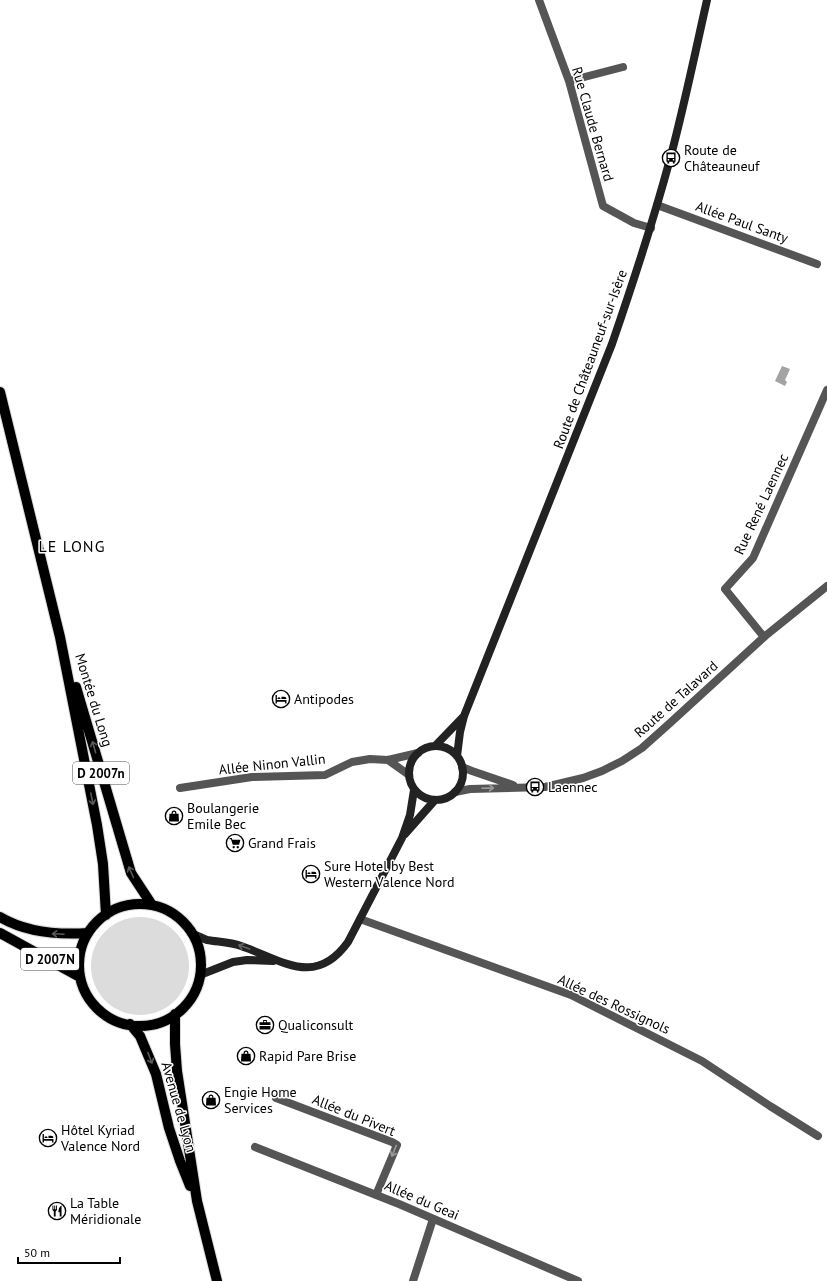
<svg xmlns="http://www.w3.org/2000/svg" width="827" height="1281" font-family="'PT Sans',sans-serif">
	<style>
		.green { fill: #dcdcdc }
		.water { fill: #a3a3a3 }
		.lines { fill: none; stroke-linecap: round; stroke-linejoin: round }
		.primary-casing { stroke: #dbdbdb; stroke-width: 12 }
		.minor { stroke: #555; stroke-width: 8 }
		.tertiary { stroke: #555; stroke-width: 8 }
		.secondary { stroke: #222; stroke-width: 8 }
		.primary { stroke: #000; stroke-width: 10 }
		.oneway { stroke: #595959 }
		.oneway2 { stroke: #999 }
		.oneway3 { stroke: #646464 }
		.labels { text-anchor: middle; stroke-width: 3; stroke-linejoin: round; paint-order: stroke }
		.shield { fill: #fff; stroke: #4c4c4c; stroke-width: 1 }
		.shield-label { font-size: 13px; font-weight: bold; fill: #000 }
		.street-label { font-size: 14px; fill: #000; stroke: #fff }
		.poi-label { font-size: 14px; fill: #000; stroke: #fff; text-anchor: start }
		.quarter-label { font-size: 16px; letter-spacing: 1px; fill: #000; stroke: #fff }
	</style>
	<rect width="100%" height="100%" fill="#fff"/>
	<path class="green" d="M91 966a49 49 0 1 1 98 0a49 49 0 1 1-98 0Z"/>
	<path class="water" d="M 782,366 L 790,369 L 785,380 L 787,382 L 785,386 L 775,381 Z"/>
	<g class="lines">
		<defs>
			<path id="primary" d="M 0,392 L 60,637 L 97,825 L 103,864 L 106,915
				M 76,687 L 131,873 L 152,905
				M79 965a61 61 0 1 1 122 0a61 61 0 1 1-122 0Z
				M 0,917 C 27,933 58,935 88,933
				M 0,933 L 80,977
				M 175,1014 L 175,1044 L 177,1071 L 197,1201 L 217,1281
				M 130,1024 L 140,1036 L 156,1074 L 169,1128 L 180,1161 L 190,1186"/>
		</defs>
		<use href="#primary" class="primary-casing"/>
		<path class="minor" d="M 539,0 L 569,81 L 603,206 L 634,223 L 651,228
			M 569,81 L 623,67
			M 657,205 L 817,264
			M 764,637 L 725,589 L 753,558 L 827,390
			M 388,760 L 409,775
			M 180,788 L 252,777 L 325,775 L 352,762 L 370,759 L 388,760 L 418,753
			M 360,919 L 571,995 L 702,1061 L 770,1106 L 818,1136
			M 276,1098 L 392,1142 L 397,1145 L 376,1195
			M 255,1147 L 399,1204 L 578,1281
			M 413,1281 L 433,1219"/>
		<path class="tertiary" d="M 462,767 L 472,771 L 513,785
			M 455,792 L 470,789 L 545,787 L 583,778 L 602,771 L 622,761 L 642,748 L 670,723 L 764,637 L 827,586"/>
		<path class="secondary" d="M 435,746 L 464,716
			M409 773a27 27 0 1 1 54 0a27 27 0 1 1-54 0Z
			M 457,756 L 460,732 L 464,716 L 612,344 C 633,283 653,222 670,159 C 684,107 695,53 707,0
			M 405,834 L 435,800
			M 193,934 C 198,936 202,938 207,940 C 218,942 230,942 241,946 C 282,960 315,988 348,942 L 402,838 L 410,815 L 414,790
			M 200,975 L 233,962 L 247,960 L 273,961"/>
		<use href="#primary" class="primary"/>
	</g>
	<defs><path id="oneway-shaft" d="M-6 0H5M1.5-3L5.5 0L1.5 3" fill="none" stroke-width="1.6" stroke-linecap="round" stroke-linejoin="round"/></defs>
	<g class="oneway">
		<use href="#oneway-shaft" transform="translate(94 747) rotate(-106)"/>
		<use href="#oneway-shaft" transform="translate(92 799) rotate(79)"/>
		<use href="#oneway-shaft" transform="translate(131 872) rotate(-114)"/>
		<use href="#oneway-shaft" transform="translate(58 934) rotate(-177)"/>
		<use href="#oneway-shaft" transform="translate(150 1058) rotate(69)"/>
	</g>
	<g class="oneway2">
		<use href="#oneway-shaft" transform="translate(488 788) rotate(-2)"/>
		<use href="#oneway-shaft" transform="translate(394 1151) rotate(112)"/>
	</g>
	<use class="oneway3" href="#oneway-shaft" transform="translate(244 947) rotate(-160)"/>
	<defs>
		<symbol id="bus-ring" viewBox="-11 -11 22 22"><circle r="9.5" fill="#fff" stroke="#000" stroke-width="1.5"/><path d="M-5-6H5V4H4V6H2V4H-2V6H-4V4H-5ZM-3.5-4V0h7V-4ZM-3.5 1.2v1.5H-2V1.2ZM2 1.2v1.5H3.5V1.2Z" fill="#000"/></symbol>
		<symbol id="hotel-ring" viewBox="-11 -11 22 22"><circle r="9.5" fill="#fff" stroke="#000" stroke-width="1.5"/><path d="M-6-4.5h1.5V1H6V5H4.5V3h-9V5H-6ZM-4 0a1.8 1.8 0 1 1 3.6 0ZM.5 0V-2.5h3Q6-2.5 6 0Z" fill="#000"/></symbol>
		<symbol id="shop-ring" viewBox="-11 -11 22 22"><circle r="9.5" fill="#fff" stroke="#000" stroke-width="1.5"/><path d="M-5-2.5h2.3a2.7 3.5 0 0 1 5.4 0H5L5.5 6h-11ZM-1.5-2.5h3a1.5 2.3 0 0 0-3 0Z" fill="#000"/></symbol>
		<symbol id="supermarket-ring" viewBox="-11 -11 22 22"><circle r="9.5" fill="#fff" stroke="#000" stroke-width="1.5"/><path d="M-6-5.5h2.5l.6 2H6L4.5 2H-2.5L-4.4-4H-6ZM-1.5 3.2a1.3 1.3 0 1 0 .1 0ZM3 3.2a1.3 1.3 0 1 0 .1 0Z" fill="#000"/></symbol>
		<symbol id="office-ring" viewBox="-11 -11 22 22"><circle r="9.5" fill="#fff" stroke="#000" stroke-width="1.5"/><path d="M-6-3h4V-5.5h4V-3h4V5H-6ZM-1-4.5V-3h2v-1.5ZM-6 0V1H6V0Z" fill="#000"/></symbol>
		<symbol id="restaurant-ring" viewBox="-11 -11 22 22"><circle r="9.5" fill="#fff" stroke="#000" stroke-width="1.5"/><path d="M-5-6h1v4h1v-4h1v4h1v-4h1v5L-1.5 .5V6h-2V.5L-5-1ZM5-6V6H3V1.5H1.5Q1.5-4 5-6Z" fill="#000"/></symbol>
	</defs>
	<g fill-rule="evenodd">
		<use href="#bus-ring" x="661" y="148" width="20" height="20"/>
		<use href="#hotel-ring" x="271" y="689" width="20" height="20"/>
		<use href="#bus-ring" x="525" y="777" width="20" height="20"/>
		<use href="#shop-ring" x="164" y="806" width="20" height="20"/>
		<use href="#supermarket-ring" x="225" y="833" width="20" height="20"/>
		<use href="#hotel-ring" x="301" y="864" width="20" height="20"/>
		<use href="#office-ring" x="255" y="1015" width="20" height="20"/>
		<use href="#shop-ring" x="236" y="1046" width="20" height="20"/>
		<use href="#shop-ring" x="201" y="1090" width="20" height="20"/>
		<use href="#hotel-ring" x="38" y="1128" width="20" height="20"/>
		<use href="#restaurant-ring" x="47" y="1201" width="20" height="20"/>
	</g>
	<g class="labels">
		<g class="shield">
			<rect x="73" y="762" width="56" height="22" rx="3"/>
			<rect x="21" y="948" width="58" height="22" rx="3"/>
		</g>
		<g class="shield-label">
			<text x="101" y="778">D 2007n</text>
			<text x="50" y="964">D 2007N</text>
		</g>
		<g class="street-label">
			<text transform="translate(593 124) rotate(74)" y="5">Rue Claude Bernard</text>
			<text transform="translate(742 222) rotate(20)" y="5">Allée Paul Santy</text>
			<text transform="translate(590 359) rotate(-70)" y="5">Route de Châteauneuf-sur-Isère</text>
			<text transform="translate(761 504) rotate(-65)" y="5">Rue René Laennec</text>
			<text transform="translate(676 699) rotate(-42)" y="5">Route de Talavard</text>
			<text transform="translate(94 700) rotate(73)" y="5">Montée du Long</text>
			<text transform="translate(272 764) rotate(-6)" y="5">Allée Ninon Vallin</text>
			<text transform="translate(614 1004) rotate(25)" y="5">Allée des Rossignols</text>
			<text transform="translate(179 1107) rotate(74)" y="5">Avenue de Lyon</text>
			<text transform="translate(354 1115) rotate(22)" y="5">Allée du Pivert</text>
			<text transform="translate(422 1200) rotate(23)" y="5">Allée du Geai</text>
		</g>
		<g class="poi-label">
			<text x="684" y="155">Route de<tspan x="684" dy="16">Châteauneuf</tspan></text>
			<text x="294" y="704">Antipodes</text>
			<text x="548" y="792">Laennec</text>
			<text x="187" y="813">Boulangerie<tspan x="187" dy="16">Emile Bec</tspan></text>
			<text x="248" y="848">Grand Frais</text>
			<text x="324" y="871">Sure Hotel by Best<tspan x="324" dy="16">Western Valence Nord</tspan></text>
			<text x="278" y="1030">Qualiconsult</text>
			<text x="259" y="1061">Rapid Pare Brise</text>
			<text x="224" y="1097">Engie Home<tspan x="224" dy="16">Services</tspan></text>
			<text x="61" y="1135">Hôtel Kyriad<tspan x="61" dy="16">Valence Nord</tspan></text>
			<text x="70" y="1208">La Table<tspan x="70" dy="16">Méridionale</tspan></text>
		</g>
		<g class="quarter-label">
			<text x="72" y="552">LE LONG</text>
		</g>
	</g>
	<path d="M18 1257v6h102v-6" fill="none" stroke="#000000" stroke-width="2"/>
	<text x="24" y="1257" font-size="12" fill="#000000" stroke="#ffffff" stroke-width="3" paint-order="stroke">50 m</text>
</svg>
